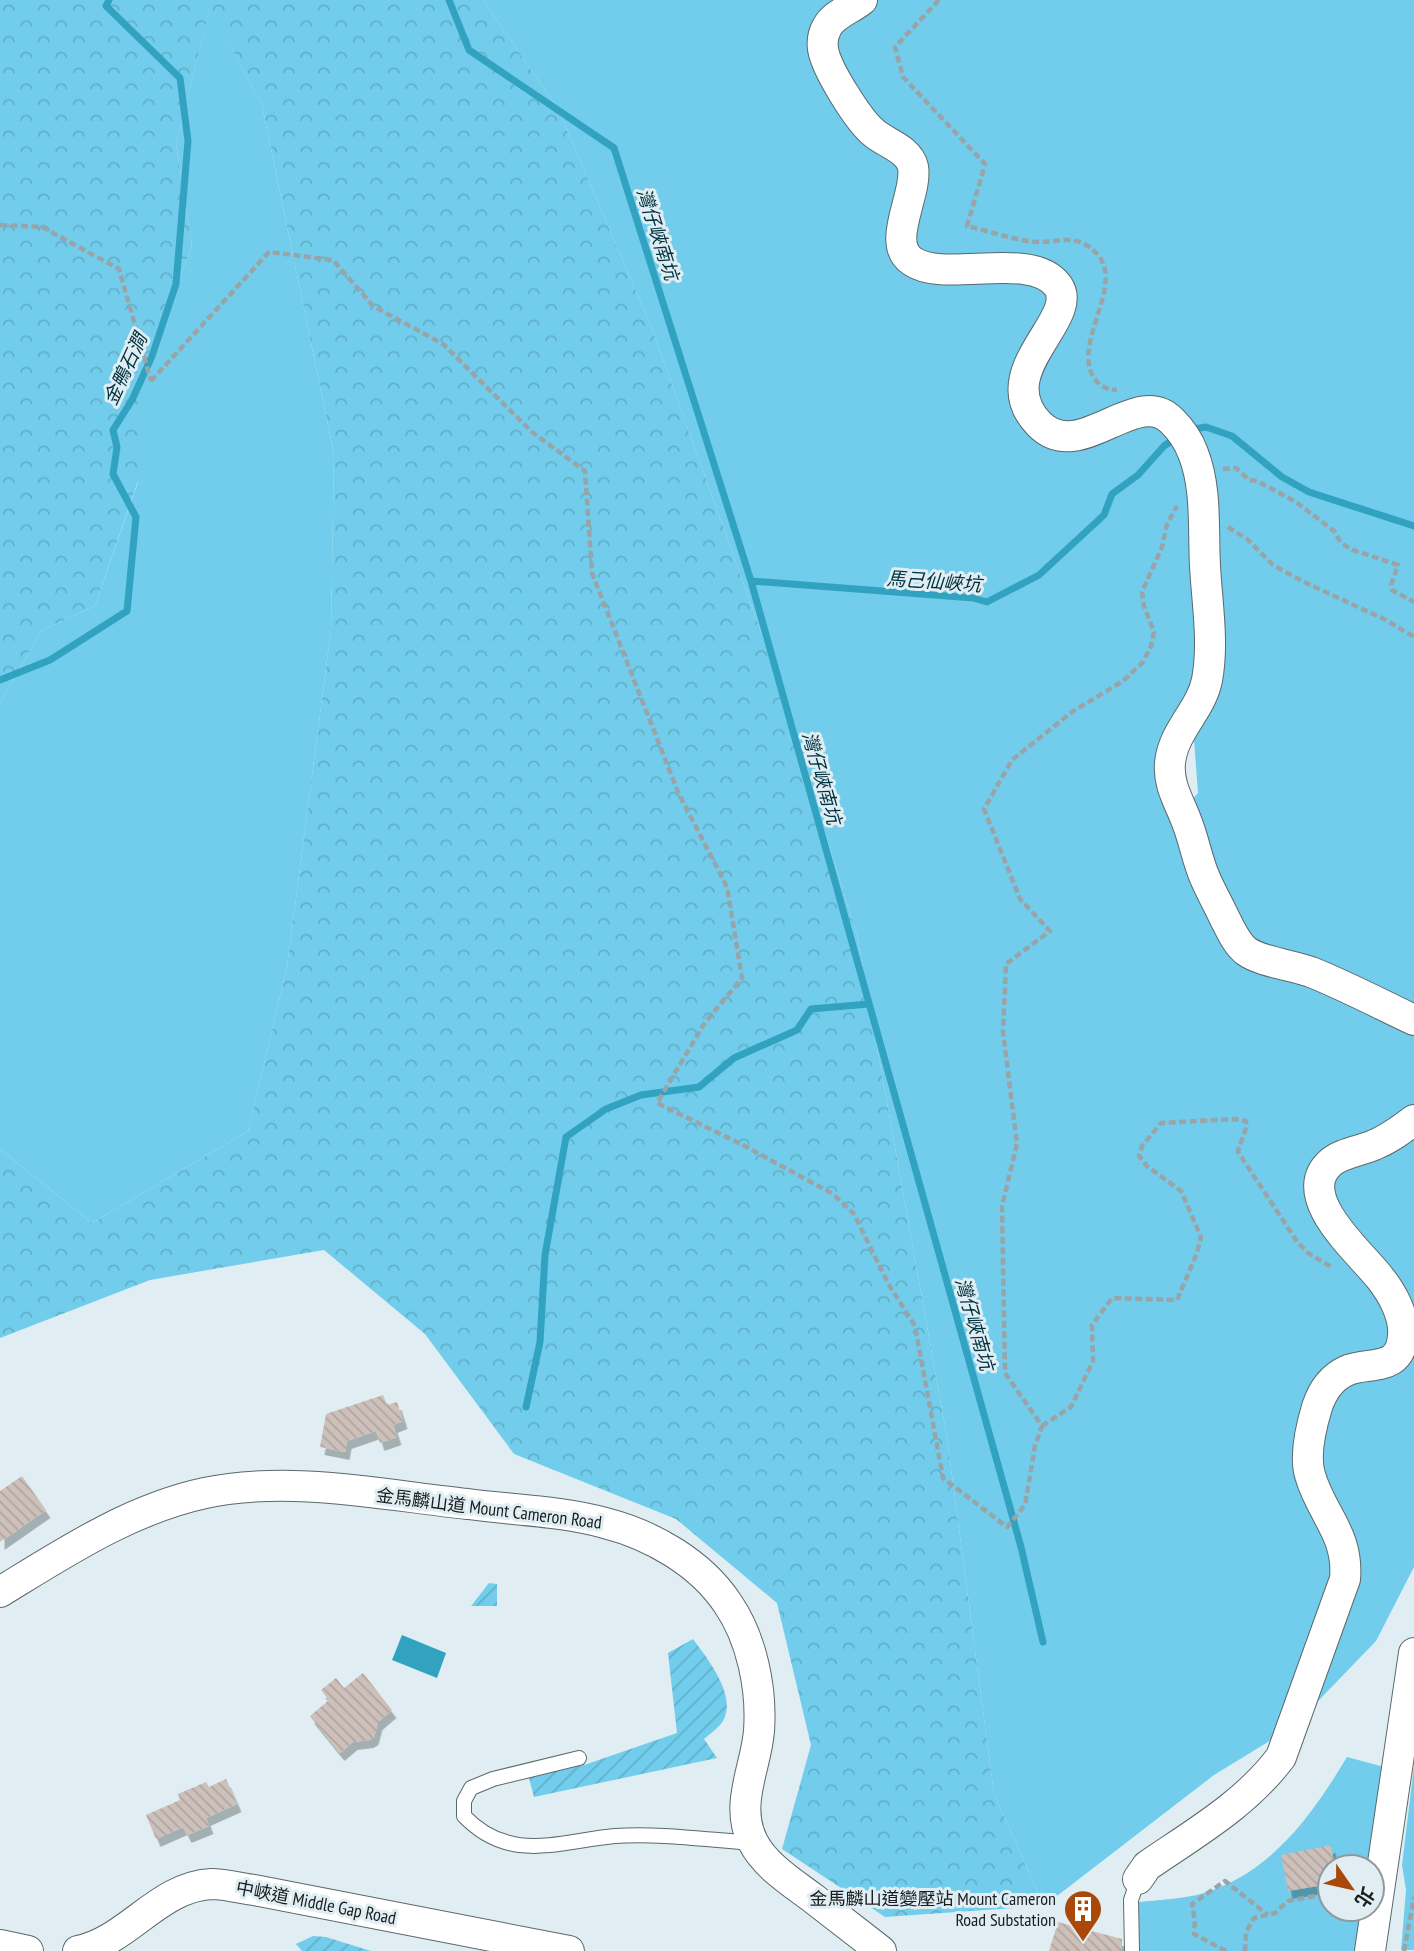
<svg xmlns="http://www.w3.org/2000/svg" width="1414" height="1951" font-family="'PT Sans Narrow','Noto Sans TC',sans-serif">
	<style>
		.green { fill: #71cdeb; fill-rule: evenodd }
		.forest { fill: url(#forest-crowns) }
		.garden { fill: url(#garden-furrows) }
		.water { fill: #32a2c1 }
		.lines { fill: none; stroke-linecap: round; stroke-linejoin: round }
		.stream { stroke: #32a2c1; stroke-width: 7 }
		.building { fill: url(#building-back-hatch); filter: url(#shadow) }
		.lane-casing { stroke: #5b686c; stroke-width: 16 }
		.street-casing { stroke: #5b686c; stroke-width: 32 }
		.path { stroke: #99a4a8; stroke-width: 4.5; stroke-dasharray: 7 3.5; stroke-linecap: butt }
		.lane { stroke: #fff; stroke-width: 14 }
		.street { stroke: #fff; stroke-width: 30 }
		.labels { text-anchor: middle; stroke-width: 6; stroke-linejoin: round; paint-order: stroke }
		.street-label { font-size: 18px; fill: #181d1f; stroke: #e0eef3 }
		.poi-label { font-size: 18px; fill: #181d1f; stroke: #e0eef3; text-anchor: end }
		.water-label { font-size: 19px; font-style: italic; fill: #00313e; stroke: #e0eef3 }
	</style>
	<defs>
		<pattern id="forest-crowns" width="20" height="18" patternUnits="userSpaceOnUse" patternTransform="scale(1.75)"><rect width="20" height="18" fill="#71cdeb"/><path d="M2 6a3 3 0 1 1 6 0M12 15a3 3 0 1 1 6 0" fill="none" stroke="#61b0c9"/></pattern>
		<pattern id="garden-furrows" width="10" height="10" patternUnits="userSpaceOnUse" patternTransform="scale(1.75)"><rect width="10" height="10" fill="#71cdeb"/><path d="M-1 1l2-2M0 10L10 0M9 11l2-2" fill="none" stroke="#61b0c9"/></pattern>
		<pattern id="building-back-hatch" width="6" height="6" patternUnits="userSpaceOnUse" patternTransform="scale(1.75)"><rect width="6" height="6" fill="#cdc0ba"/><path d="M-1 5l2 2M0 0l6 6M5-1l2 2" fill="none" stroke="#afa59f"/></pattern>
		<filter id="shadow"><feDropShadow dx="4.5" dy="8" stdDeviation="0" flood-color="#0004"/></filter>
	</defs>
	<rect width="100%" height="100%" fill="#e0eef3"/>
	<path class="green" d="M 483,0 L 1414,0 L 1414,1567 L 1376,1641 L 1294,1726 L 1214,1775 L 1044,1906 L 994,1794 L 947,1438 L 857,935 L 770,657 L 651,326 L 558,109 ZM 1175,730 L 1194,740 L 1198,793 L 1186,806 Z
		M 210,7 L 262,105 L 334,454 L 331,630 L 287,967 L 248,1131 L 92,1223 L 0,1149 L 0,703 L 41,631 L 95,606 L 138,482 L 138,381 L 192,246 L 176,144 Z
		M 1347,1757 L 1388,1768 L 1372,1867 L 1330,1867 L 1330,1909 L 1367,1909 L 1360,1951 L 1140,1951 L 1137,1935 L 1139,1902 C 1158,1900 1178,1899 1197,1895 C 1268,1877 1311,1817 1347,1757 Z
		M 1414,1766 L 1414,1950 L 1401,1950 L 1406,1890 L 1402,1865 Z"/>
	<path class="forest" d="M 0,0 L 483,0 L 558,109 L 651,326 L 770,657 L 857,935 L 947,1438 L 994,1794 L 1044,1906 L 885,1917 L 782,1849 L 811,1745 L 777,1603 L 676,1519 L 514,1454 L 425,1334 L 324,1250 L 150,1280 L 0,1338 L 0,1149 L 92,1223 L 248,1131 L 287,967 L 331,630 L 334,454 L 262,105 L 210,8 L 176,144 L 192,246 L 138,381 L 138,481 L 95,606 L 41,631 L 0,703 Z"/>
	<path class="garden" d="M 489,1583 L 497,1584 L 497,1606 L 471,1606 Z
		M 693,1639 C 707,1658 736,1694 724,1719 C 720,1727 711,1733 704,1739 L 717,1758 L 534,1797 L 529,1778 L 587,1764 L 677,1733 L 668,1653 Z
		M 313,1936 L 326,1937 L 371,1951 L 302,1951 L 296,1944 Z"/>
	<path class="water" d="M 402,1635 L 446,1653 L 437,1678 L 392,1660 Z"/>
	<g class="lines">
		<path class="stream" d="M 449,0 L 469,50 L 614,148 L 751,581 L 1021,1547 L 1043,1642
			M 1188,430 L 1206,427 L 1232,436 L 1282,477 L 1309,492 L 1414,526
			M 751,581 L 973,598 L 987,602 L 1039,575 L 1104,515 L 1112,494 L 1138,475 L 1164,446 L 1176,438
			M 0,680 L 50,660 L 127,611 L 136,517 L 113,474 L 117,447 L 113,430 L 132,400 L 152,356 L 176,284 L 188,141 L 180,78 L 106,6 L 109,0
			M 526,1407 L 540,1342 L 545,1255 L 566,1137 L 606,1109 L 641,1095 L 699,1087 L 734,1058 L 797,1030 L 811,1009 L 869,1004"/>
	</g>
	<path class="building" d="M 383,1395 L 387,1405 L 397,1402 L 403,1421 L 393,1425 L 397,1437 L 380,1443 L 376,1431 L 347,1441 L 345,1452 L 320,1447 L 326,1414 Z
		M 22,1476 L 46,1510 L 0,1542 L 0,1491 Z
		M 363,1673 L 392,1710 L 378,1722 L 374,1737 L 369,1740 L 353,1742 L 340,1753 L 310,1716 L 329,1700 L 321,1690 L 336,1678 L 344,1688 Z
		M 226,1779 L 237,1804 L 206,1818 L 209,1826 L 187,1835 L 183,1827 L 156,1839 L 146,1815 L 180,1800 L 178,1794 L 206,1782 L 209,1787 Z
		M 1331,1845 L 1335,1867 L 1330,1867 L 1330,1884 L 1288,1891 L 1281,1855 Z
		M 1058,1922 L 1122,1939 L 1122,1951 L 1049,1951 Z"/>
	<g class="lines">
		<defs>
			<path id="lane" d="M 579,1758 L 493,1779 L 471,1788 L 464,1801 L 464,1816 C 510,1864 559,1841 615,1836 C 661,1833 708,1840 754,1843
				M 1132,1951 L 1131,1900 L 1138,1879"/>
			<path id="street" d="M 862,0 C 851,9 834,14 827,27 C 823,34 822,42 823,49 C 826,69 859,121 874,133 C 887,144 909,149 913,167 C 918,194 885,243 912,261 C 944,284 1032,249 1058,286 C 1081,319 988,372 1039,424 C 1080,466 1136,384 1172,421 C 1181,430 1189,442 1193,453 C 1207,488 1203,529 1205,566 C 1207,603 1214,643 1207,680 C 1201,710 1173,731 1170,763 C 1168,785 1179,801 1186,820 C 1194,839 1197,860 1205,878 C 1211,892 1219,906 1225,919 C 1231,930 1236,943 1246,951 C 1261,962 1292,965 1311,972 C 1346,986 1380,1004 1414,1020
				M 0,1592 C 64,1553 130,1509 205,1493 C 290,1475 383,1495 468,1504 C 513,1510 561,1511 605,1523 C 652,1535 701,1563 728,1604 C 752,1639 762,1689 759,1731 C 756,1768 734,1805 753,1842 C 766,1867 793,1883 814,1899 C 837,1917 859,1934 881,1951
				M 1138,1879 L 1147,1866 C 1195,1833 1246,1804 1281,1757 L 1345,1579 C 1349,1534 1321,1514 1310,1475 C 1304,1455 1311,1427 1317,1407 C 1322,1392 1331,1378 1346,1371 C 1369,1361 1400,1373 1403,1336 C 1405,1316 1392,1293 1380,1278 C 1361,1253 1293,1197 1330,1163 C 1341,1153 1360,1151 1374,1145 C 1389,1139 1401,1130 1414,1120
				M 0,1945 L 28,1951
				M 78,1951 C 128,1941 158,1887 211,1884 C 225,1884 240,1888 254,1890 L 569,1951
				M 1370,1951 L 1414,1653"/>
		</defs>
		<use href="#lane" class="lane-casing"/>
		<use href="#street" class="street-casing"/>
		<path class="path" d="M 939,0 L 895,47 L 903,77 L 985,164 L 967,226 C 989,231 1019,242 1041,242 C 1056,242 1069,236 1084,244 C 1139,273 1069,338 1094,378 C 1099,386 1108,390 1117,390
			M 0,225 L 42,227 L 119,269 L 151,381
			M 151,381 L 269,252 L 333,260 L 373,306 L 443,344 L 532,432 L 585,471 L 592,573 L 678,792 L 727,887 L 742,978 L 704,1024 L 657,1103 L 743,1145 L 833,1194 L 854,1214 L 889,1285 L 915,1326 L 943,1478 L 1007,1527 L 1025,1505 L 1035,1446 L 1042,1426 L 1005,1373 L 1002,1206 L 1017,1144 L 1003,1032 L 1006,964 L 1050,931 L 1020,899 L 984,809 L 1012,760 L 1072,712 L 1123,681 L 1143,662 L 1151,646 L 1154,632 L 1144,606 L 1142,592 L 1162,547 L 1167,524 L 1177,506
			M 1223,469 L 1236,468 L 1249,480 L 1257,481 L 1296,502 L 1334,531 L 1341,543 L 1353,550 L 1398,565 L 1391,585 L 1392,590 L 1414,602
			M 1228,527 L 1247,539 L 1273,565 L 1304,582 L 1386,620 L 1414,637
			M 1042,1426 L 1071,1407 L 1093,1361 L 1092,1325 L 1112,1298 L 1177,1300 L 1197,1253 L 1201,1237 L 1181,1191 L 1147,1166 L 1139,1156 L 1142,1146 L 1161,1123 L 1234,1119 L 1246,1121 C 1247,1133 1240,1140 1238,1152 L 1298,1243 L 1308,1253 L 1333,1268
			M 1226,1951 L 1194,1934 L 1195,1921 L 1192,1904 L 1225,1881 L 1268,1915
			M 1245,1951 L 1246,1932 L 1254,1918 L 1275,1913 L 1288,1901 L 1330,1893
			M 1404,1951 L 1414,1897"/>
		<use href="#lane" class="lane"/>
		<use href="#street" class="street"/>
	</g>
	<defs>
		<symbol id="building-pin" viewBox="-11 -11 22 30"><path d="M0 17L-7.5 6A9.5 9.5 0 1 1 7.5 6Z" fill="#aa4809" stroke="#e0eef3"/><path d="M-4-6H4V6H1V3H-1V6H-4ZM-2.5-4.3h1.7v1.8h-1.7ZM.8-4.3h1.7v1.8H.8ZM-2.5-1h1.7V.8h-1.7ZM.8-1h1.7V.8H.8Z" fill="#fff"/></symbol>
	</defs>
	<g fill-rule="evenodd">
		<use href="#building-pin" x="1061" y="1887" width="44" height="60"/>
	</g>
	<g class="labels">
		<g class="street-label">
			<text transform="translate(489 1509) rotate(7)" y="6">金馬麟山道 Mount Cameron Road</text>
			<text transform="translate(316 1903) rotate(11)" y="6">中峽道 Middle Gap Road</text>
		</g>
		<g class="poi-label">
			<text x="1056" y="1905">金馬麟山道變壓站 Mount Cameron<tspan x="1056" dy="21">Road Substation</tspan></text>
		</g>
		<g class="water-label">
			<text transform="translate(658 234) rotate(72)" y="7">灣仔峽南坑</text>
			<text transform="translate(125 369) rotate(-65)" y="7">金鴨石澗</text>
			<text transform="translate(934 581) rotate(4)" y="7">馬己仙峽坑</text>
			<text transform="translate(822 778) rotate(74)" y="7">灣仔峽南坑</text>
			<text transform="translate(975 1324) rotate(74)" y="7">灣仔峽南坑</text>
		</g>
	</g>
	<g transform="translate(1351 1888) rotate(124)"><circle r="33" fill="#e0eef3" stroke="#909a9e" stroke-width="2"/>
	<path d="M0-5L12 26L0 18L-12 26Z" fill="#aa4809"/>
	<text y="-10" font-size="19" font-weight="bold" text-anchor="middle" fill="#181d1f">北</text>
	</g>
</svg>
